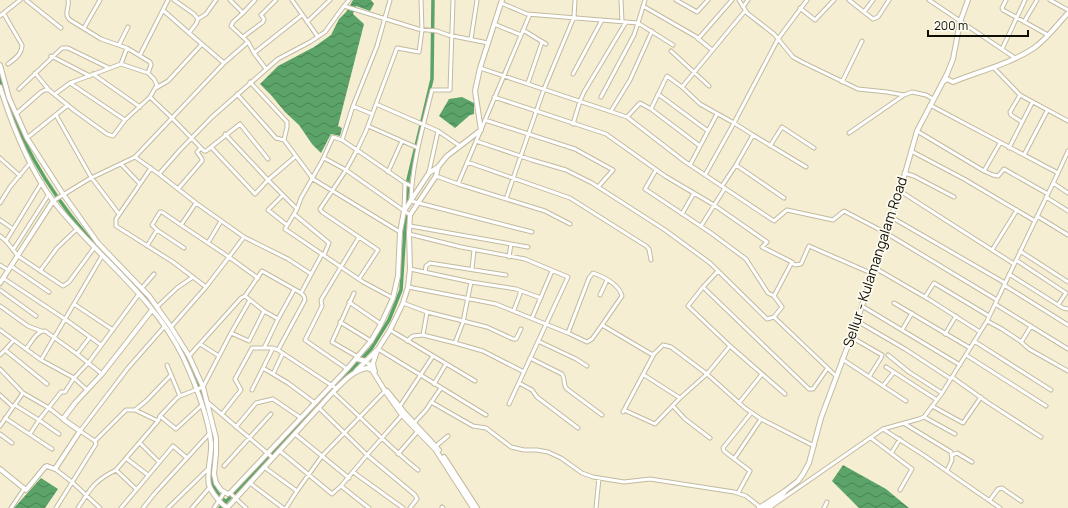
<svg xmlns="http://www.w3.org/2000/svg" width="1068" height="508" font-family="Manrope,sans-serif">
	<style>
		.water { fill: url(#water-waves) }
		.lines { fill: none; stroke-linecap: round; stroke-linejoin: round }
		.canal { stroke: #5ba369; stroke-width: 3.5 }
		.minor-casing { stroke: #c2ba9f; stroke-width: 5 }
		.major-casing { stroke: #c2ba9f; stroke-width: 6 }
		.minor { stroke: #fff; stroke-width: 3 }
		.major { stroke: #fff; stroke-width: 4 }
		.labels { text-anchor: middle; stroke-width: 3.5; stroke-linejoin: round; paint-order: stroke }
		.street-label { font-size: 14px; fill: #0f0d04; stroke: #fefbf0 }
	</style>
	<defs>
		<pattern id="water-waves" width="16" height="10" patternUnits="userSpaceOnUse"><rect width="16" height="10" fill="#5ba369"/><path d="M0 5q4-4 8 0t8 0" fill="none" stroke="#4a8354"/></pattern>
	</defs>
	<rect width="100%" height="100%" fill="#f6eed2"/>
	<path class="water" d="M 353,0 L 371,0 L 374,4 L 370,11 L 356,6 L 353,14 L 364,24 L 338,126 L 342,128 L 340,136 L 331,134 L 321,153 L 312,144 L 299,125 L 285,112 L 271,95 L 260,84 L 278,66 L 314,47 L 331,35 L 339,19 L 346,12 Z
		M 462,97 L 474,103 L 474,114 L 470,115 L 455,128 L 439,116 L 449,99 Z
		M 843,465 L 886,489 L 909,508 L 859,508 L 832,481 Z
		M 41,478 L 58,489 L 45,508 L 14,508 Z"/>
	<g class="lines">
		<path class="canal" d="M 0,79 C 15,134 48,189 84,232 C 95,245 107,257 119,269 C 127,277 136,284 143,293 C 172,327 194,366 206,409
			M 209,423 C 211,429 213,435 214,441 C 217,468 201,480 226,502
			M 220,508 L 371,349 L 389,320 L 401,290 L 408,180 L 432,79 L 433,0"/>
		<defs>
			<path id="minor" d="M 26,0 L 61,28
				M 68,0 C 70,7 63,14 70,20 L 101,39 L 127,48 L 150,62 L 151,65 L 148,73 L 154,79 L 157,85 L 150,97 L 172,118 L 135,157
				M 174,0 L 194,14 L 198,19 L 196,24 L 189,33 L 224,63
				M 230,0 L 243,13 L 255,0
				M 292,0 L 318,37
				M 453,0 L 450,90 L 432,90 C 423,127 412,163 411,201 L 532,232
				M 621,0 L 622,21
				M 676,0 L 697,12 L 708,0
				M 739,0 L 747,13 L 774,34 L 793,57 L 802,62 L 858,89 L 887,92 L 904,95 L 912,92 L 926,95 L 933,99
				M 849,0 L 864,12 L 873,0
				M 929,0 L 1015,58
				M 1006,0 L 1002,8 L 1003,10 L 1048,35
				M 1050,0 L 1068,10
				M 501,3 L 527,14 L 638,23 L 645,0
				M 344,6 L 349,0
				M 643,6 L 695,36 L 712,50
				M 743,7 L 748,0
				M 800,8 L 815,20 L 834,0
				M 164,11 L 189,33
				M 864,12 L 873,19 L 878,17 L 889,0
				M 243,13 L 233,22 L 231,26 L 248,42
				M 4,14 L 22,45 C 22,54 15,59 8,64
				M 0,16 L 20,0
				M 198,19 L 206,14 L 216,0
				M 307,22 L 330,0
				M 1024,22 L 1037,0
				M 494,24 L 521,35
				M 84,28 L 100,0
				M 523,30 L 546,44
				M 243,37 L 263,22 L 264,19 L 261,15 L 276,0
				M 471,39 L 477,0
				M 698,39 L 732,0
				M 119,45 L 128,27
				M 1002,49 L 1025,0
				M 671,51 L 709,86
				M 254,53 L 248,42 L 224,63 L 172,118 L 204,151 L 206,151 L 240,124 L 268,159
				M 140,55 L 168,0
				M 51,56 L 90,76
				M 121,64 L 148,73
				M 993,67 L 1020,95 L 1068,121
				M 480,68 L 627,117 L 640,103 L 651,109 L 700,146
				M 266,69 L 254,53 L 302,15
				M 35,73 L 49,90
				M 93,74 L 140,107
				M 573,74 L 602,20
				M 250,82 L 287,122 L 287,127 L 284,140
				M 842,82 L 862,41
				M 528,83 L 542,42
				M 682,87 L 700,104 L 734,123 L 778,39 L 807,0
				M 156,88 L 168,81 L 202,44
				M 19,89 L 62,48 L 68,48 L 109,68
				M 55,94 L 70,83
				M 237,94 L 276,138 L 284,140 L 313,179 L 400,232
				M 658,94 L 708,131
				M 1020,95 L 1010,112 L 1011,115 L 1022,122
				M 494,97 L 606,134 L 665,176 L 714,205 L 767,242 L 762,247 L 792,262 L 774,296 L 782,307 L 774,317
				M 601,97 L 634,35 L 638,23 L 673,45
				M 376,104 L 438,131 L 460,146
				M 930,105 L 1058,173 L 1068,151
				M 353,106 L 372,114
				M 651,109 L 667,76 L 682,87 L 745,11
				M 611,111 L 630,80 L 652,31
				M 16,114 L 41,92 L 45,90 L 49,90 L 75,111 L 107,134 L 113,136 L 125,120 L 150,97
				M 56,115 L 91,177 L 119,214
				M 627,117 L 684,161 L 774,221 L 787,210 L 833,220 L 844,211 L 886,233 L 997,300
				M 125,120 L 70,83 L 121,64 L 127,48
				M 485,120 L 575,149 L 613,170 L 598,187
				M 573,124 L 580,101 L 584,92 L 626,22
				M 368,126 L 418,148
				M 917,131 L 984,171 L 1000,143
				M 849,133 L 904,95
				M 225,134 L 268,180 L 297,209
				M 753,135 L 806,167
				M 27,138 L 68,105
				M 342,140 L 353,106 L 377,46 L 390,0
				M 476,141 L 532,160 L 566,170 L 592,183 L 665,230 L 710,263 L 767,319 L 774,317 L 836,376
				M 770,146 L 782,127 L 814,148
				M 211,147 L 255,194 L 268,180 L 296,156
				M 1009,148 L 1032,103
				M 911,151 L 964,179 L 1035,221
				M 1024,155 L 1047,111
				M 0,158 L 20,176
				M 324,158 L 346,170 L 410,215
				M 467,162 L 570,198 L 646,246 L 649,249 L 651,260
				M 121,164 L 140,184
				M 690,165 L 717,114
				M 151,168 L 116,219 L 116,226 L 173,262 L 206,287 L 229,257 L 181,225 L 196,203 L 159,174
				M 656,170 L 645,189 L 711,233 L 746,259 L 768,293 L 774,296
				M 984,171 L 993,175 L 998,176 L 1004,169 L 1048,194
				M 388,172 L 402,141
				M 429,172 L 438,131
				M 904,173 L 914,176 L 954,197
				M 705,175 L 734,123 L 753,135 L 736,165 L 784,198
				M 436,176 L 458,184 L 530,14
				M 1053,183 L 1068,193
				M 458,184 L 545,211 L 570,224
				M 411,186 L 405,183 L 357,150 L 366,131 L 397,48 L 419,52 L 422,30 L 421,0
				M 722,186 L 736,165
				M 178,189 L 202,161 L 202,159 L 197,152 L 201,148
				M 900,191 L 1014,264
				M 283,195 L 268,210 L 287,225
				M 1046,197 L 1068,211
				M 506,199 L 544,89 L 574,17 L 575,0
				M 53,201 L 89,179 L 135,157 L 159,174 L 180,150 L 212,117 L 278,59 L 310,42 L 325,32 L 344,6 L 418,29 L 437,31 L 448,35 L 488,43
				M 0,203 L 10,187 L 30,163
				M 196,203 L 244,237 L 288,259 L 311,274
				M 404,209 L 405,183
				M 294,214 L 329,243 L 324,255
				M 682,214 L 694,193
				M 1037,216 L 1068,235
				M 891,217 L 1005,283
				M 0,220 L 13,229
				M 410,226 L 528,247
				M 701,226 L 725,188
				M 157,230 L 184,248
				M 409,234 L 461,247 L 525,259 L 568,277 L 509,404
				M 0,236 L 6,241 L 42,182
				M 244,237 L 229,257 L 258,278
				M 6,241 L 18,256 L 63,286 L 69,282 L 94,248
				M 208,243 L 221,221
				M 147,246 L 157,230 L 152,225 L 160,212 L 162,212 L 181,225
				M 13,250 L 49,194
				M 992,250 L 1017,210
				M 1020,251 L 1068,282
				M 509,257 L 511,244
				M 1016,260 L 1066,293 L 1058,305
				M 792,263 L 795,265 L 801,264 L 809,246 L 873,274
				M 0,265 L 8,270
				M 11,266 L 49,292
				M 875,268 L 930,300 L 980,332
				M 410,269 L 471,282 L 463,322 L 455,343 L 483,351 L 524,372
				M 472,269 L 474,250
				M 40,271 L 57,248 L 77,229
				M 718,271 L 703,287 L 688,306 L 730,346 L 785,394
				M 425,272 L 426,266 L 430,263 L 506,275
				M 1009,274 L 1063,308 L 1068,309
				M 3,278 L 65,319 L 101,345
				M 359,279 L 378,250 L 322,212 L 320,209 L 346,170 L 357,150 L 342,140 L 333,137 L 322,161 L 301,198 L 297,209 L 285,229 L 363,282 L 393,298
				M 471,282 L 516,289 L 541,298
				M 1004,285 L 1068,325
				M 408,287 L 496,304 L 568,333 L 587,342 L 592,339 L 602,325 L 651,354 L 654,354 L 663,345 L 671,347 L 707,374 L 730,346
				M 703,287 L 809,389 L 813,389 L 827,369
				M 142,288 L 154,274
				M 0,290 L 36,316
				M 354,293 L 332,342 L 358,357
				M 600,295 L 607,280
				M 245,296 L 262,271 L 301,293 L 322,254
				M 925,297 L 934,283 L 989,316
				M 349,302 L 381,324
				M 403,303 L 427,312 L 487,327 L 513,339 L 516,339 L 521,329
				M 894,303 L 970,348
				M 74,304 L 113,330
				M 995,304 L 1068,349
				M 0,306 L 28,326 L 41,331
				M 862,306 L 960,365
				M 157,307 L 177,288 L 193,277
				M 514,310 L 521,291
				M 427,312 L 423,335 L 455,343
				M 532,318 L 552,271
				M 857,321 L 905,349 L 951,379
				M 987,321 L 1002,329 L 1020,341 L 1022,341 L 1031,326
				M 340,322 L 371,341
				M 171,327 L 206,287
				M 0,330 L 41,360 L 74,378 L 87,390
				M 390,330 L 475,381
				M 902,330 L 912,313
				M 231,333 L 250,300
				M 568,333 L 589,278 L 593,273 C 604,277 619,284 622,296 L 602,325
				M 945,334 L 956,316
				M 851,337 L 882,355 L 881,358 L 869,377
				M 14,340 L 5,350 L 47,384
				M 407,341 L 413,336 L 423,335
				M 538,341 L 576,359 L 587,366
				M 974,341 L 1051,390
				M 1020,341 L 1029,349 L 1068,371
				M 200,344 L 219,356
				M 264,348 L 278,319
				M 26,349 C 31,343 37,330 45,331 L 77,354 L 102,374
				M 378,349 L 486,415
				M 278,350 L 305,300 L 304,296 L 301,293
				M 77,354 L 90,337
				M 0,355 L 5,350
				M 888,355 L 909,372 L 942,393
				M 966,355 L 1046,406
				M 189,356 L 241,298 L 245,296 L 264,311 L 278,319 L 294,290
				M 530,358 L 562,374 C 566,379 562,384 567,389 L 602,415
				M 842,359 L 906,401
				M 41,360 L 102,256
				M 167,365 L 180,396
				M 886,367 L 937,400
				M 263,368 L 288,383 L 315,403
				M 0,369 L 23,393 L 49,408 L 63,419
				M 347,369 L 305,340 L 322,306 L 321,300 L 359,237
				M 273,374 L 283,353
				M 644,375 L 680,398
				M 952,377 L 987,402 L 1041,437
				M 519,383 L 532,390 L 537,397 L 578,428
				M 434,384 L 446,364
				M 883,386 L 894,372
				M 252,390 L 273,348
				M 333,392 C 362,418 388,446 418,470
				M 0,395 L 13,407
				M 206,401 L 273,458
				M 431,402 L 473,426 L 486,428 L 511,447 L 524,450 L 537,450 L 548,452 L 561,458 L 582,473 L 593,477 L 624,482 L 650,479 L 734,492 L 746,496 L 760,507
				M 739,403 L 762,374
				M 15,405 L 39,420 L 59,434
				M 400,406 L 433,356
				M 673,406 L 685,419 L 710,438
				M 932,406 L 963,423 L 981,397
				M 319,408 L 367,455 L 415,495 L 417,499 L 410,508
				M 135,410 L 146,401 L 171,375
				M 624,410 L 655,424 L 680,398 L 707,374 L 745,408 L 761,419 L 814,446
				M 623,412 L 654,354
				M 222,414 L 241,390 L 235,379 L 252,348 L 273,348 L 278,350 L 337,389
				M 160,416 L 176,429 L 202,405
				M 924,417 L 955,434
				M 5,418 L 52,449
				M 414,423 L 426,410 L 441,388
				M 905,424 L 951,452 L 952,460 L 947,471
				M 0,426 L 23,393
				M 236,427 L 256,403 L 273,399 L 301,418
				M 883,429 L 925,456 L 1000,508
				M 0,434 L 12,443
				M 30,434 L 39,420 L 61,392 L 65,392 L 74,378 L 89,362 L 139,294
				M 295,434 L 349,478
				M 871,438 L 912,469 L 900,490
				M 95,441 L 126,410 L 135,410 L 158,421
				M 140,443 L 159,462
				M 436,446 L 448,436
				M 280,451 L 332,494 L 341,486 L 367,455 L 402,415
				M 892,452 L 900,439
				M 398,454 L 418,431
				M 952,455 L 957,453 L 972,462
				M 127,459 L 148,475
				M 734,459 L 761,419
				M 224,466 L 271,414
				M 264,467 L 297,491
				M 55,469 L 72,482 L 100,508
				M 116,470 L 158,421 L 160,416 L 177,398 L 180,396 L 203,387 L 231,333 L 249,341 L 264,311
				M 353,472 L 403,508
				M 250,483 L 283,508
				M 341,486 L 369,508
				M 230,493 L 246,508
				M 738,493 L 750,471 L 724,451 L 723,448 L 751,413
				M 990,500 L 998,489 L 1002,488 L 1021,501
				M 442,507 L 443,508
				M 11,508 L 24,489
				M 56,508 L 96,444 L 95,441 L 80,431 L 128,368 L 164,327
				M 78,508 C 91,488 94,481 116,470 L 136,489
				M 121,508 L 173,446 L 187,458
				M 143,508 L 155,493 L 209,434
				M 168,508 L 209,468
				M 192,508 L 210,487
				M 214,508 L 224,493
				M 286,508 L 297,491 L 322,456 L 385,391
				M 596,508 L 599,478
				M 769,508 L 883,429 L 919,419 L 924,417 L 942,393 L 987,321 L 1058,173
				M 824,508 L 827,502"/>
			<path id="major" d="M 0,65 L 9,98 L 27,138 L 63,194 L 98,243 L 149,296 L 171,327 L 189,356 L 203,387 L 216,438 L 216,453 L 214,474 L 216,483 L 221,490 L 228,494 L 230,493 L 347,369 L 371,341 L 381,324 L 393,298 L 398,276 L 400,232 L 404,211 L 429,173 L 438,167 L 447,156 L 481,130 L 475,91 L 480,68 L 502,0
				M 944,81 L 947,79 L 953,82 C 980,71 1010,64 1034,48 C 1047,39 1057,25 1068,13
				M 0,87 C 12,125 30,170 54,202 C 95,255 153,295 183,357 C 195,383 208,414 211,443 C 212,457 206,471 209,485 C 211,491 222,507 228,507 L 333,392 C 343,382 352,371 367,368 L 372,370 L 385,391 L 402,415 L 435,449 L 473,508
				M 0,283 L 53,201
				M 357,359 L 366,361 L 375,371
				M 374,369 L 373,363 L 377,351
				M 356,371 L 378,349 L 390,330 L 403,303 L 408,287 L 410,269 L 409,234 L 410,215 L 436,176 L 438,167
				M 387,391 L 404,412 L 439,450
				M 444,457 L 477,508
				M 0,469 L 26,490 L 45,467 L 47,466 L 55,469 L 80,431 L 63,419 L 75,403 L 102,374 L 152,310
				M 759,508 L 785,491 L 798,481 L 803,474 L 809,463 L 821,418 L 857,321 L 886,233 L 900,191 L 917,131 L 947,74 L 953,59 L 960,22 L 968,0
				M 764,508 L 781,497 L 785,491"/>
		</defs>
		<use href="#minor" class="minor-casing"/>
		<use href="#major" class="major-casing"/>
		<use href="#minor" class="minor"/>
		<use href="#major" class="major"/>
	</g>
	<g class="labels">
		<g class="street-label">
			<text transform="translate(875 262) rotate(-72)" y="5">Sellur - Kulamangalam Road</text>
		</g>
	</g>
	<path d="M928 30v6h100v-6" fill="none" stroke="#0f0d04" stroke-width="2"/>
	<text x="934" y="30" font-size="12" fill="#0f0d04" stroke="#fefbf0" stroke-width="3" paint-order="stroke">200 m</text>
</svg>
